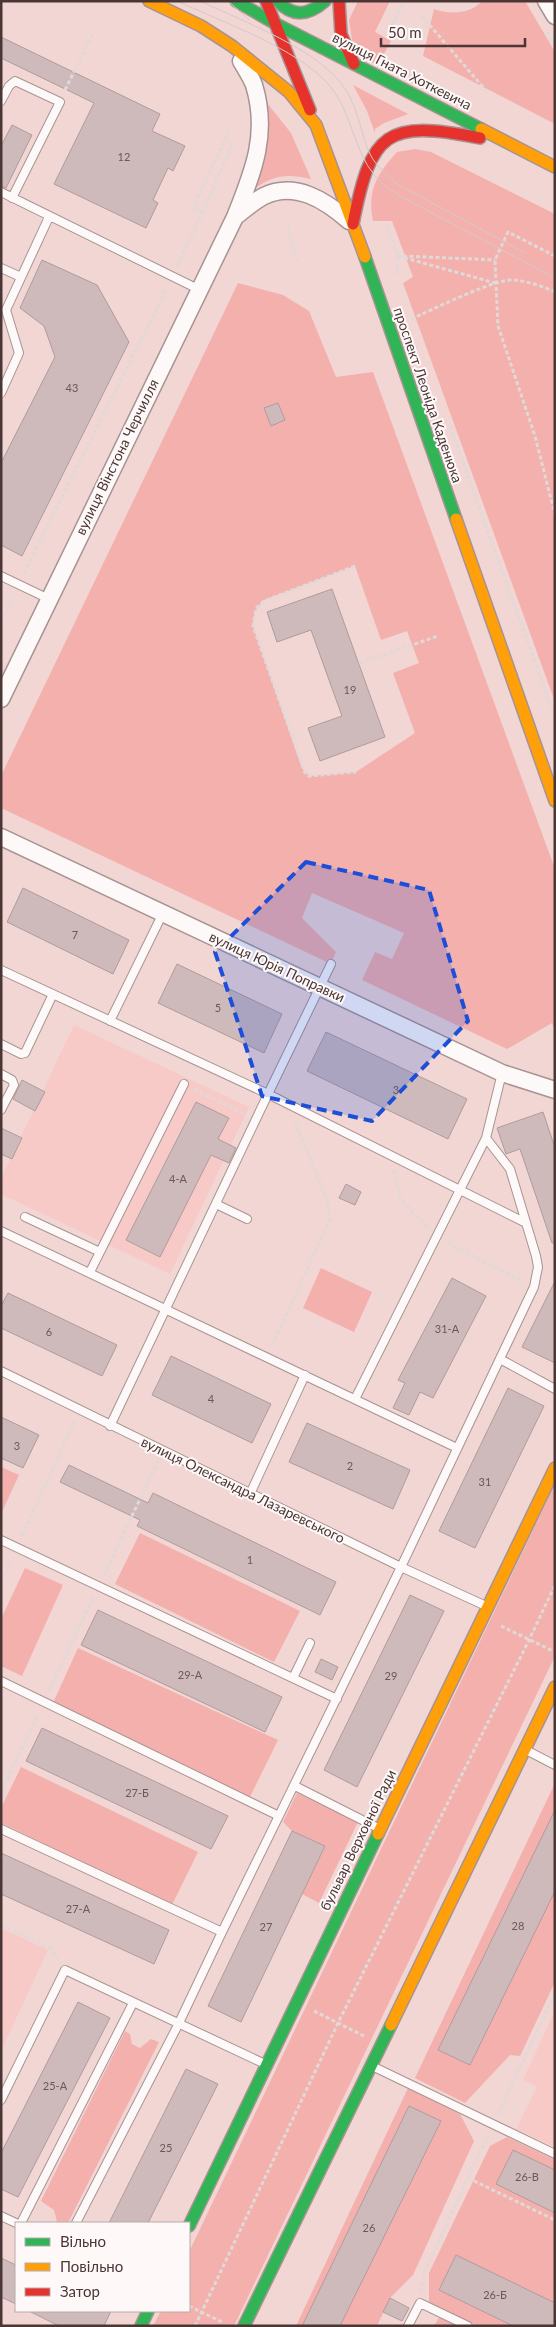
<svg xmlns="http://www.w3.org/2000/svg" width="556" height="2327" font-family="Lato,sans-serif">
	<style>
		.built { fill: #f7cac7 }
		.green { fill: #f4b0ac; fill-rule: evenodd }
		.building { fill: #cfbabb; stroke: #b09b9c }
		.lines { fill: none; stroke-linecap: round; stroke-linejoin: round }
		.lane-casing { stroke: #a89392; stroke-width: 10 }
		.street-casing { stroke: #a89392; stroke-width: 19 }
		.fast-casing { stroke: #a89392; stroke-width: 14 }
		.slow-casing { stroke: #a89392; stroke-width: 14 }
		.jam-casing { stroke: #a89392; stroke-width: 14 }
		.path { stroke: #e1d9d7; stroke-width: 3; stroke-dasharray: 4 2.5; stroke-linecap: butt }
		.lane { stroke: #fdf9f9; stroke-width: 8 }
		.street { stroke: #fdf9f9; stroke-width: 16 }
		.fast { stroke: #30b455; stroke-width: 11 }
		.slow { stroke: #ff9f0a; stroke-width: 11 }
		.jam { stroke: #e5322d; stroke-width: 11 }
		.tram { stroke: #d2cbca; stroke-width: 1 }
		.marked { fill: #1d4ed8; fill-opacity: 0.2; stroke: #1d4ed8; stroke-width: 4; stroke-dasharray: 10 6; stroke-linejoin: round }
		.labels { text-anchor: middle; stroke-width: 4; stroke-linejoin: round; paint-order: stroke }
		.number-label { font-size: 11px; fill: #6b5756 }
		.street-label { font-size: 14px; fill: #4a3635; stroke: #fef9f8 }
	</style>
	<rect width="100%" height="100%" fill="#f1d6d4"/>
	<path class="built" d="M 74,1025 L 249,1107 L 170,1274 L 1,1194 L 1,1179 Z
		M 1,1928 L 48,1950 L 1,2051 Z
		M 555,2010 L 555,2147 L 516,2129 L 537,2087 L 523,2080 Z"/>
	<path class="green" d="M 358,1 L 390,1 L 375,32 L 391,41 L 378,65 L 362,57 L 353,45 L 349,20 Z
		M 482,1 L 525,1 L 555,52 L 555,124 L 423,56 L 434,9 C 449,15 471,14 482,1 Z
		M 353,85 L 408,114 L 384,123 L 375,129 L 375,133 L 367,111 Z
		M 259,93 L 291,133 L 311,179 C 281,172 269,177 245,196 Z
		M 415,149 L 431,152 L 555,214 L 555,702 L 403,283 L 413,277 L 392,221 L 373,221 C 367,191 376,175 397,152 Z
		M 238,283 L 283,295 L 309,311 L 336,377 L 373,372 L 555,869 L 555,1031 L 552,1023 L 507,1049 L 362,980 L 375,952 L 392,959 L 404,933 L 312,893 L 302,918 L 336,952 L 331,964 L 1,808 L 1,776 ZM 355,566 L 381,640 L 407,631 L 419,663 L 393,673 L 415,733 L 356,772 L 309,776 L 302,768 L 253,626 C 253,615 255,609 264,600 Z
		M 321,1268 L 372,1292 L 354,1332 L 303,1308 Z
		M 1,1467 L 19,1475 L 1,1514 Z
		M 555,1484 L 555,1656 L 234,2326 L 153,2326 L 161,2311 L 189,2311 L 189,2252 Z
		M 140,1533 L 300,1611 L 274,1662 L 115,1584 Z
		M 25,1568 L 63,1585 L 22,1676 L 1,1666 L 1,1619 Z
		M 78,1648 L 278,1740 L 250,1797 L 53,1703 Z
		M 21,1767 L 198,1852 L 172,1905 L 1,1823 L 1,1808 Z
		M 555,1783 L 555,1982 L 520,2056 L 510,2055 L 465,2103 L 415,2078 Z
		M 297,1793 L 358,1822 L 319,1903 L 302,1894 L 325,1846 L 292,1831 L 283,1822 Z
		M 125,2031 L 130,2034 L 132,2044 L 140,2048 L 151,2039 L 159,2042 L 68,2223 L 57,2222 L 54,2210 L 41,2201 Z
		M 408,2088 L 460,2114 L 474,2141 L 413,2275 L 390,2298 L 377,2326 L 296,2326 Z
		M 507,2137 L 555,2160 L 555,2326 L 478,2326 L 429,2303 L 429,2273 L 490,2146 Z
		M 440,2316 L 459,2326 L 434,2326 Z"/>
	<path class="building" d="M 1,37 L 160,114 L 152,131 L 185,146 L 173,171 L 168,168 L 153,200 L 158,203 L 146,228 L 54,184 L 94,103 L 1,58 Z
		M 12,125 L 32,135 L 6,188 L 1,186 L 1,146 Z
		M 42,260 L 97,285 L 129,342 L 22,556 L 1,545 L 1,463 L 55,357 L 44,326 L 20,308 Z
		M 278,403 L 285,420 L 271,426 L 264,408 Z
		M 332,589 L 385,737 L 320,761 L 308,728 L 342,716 L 311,630 L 277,642 L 267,612 Z
		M 23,888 L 129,940 L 113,974 L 7,922 Z
		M 177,964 L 282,1014 L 264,1053 L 158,1003 Z
		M 326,1032 L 467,1099 L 448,1139 L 307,1071 Z
		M 22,1080 L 45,1092 L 35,1111 L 13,1099 Z
		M 196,1102 L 229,1118 L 218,1139 L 236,1148 L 229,1163 L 211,1155 L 160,1257 L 126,1240 Z
		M 543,1112 L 555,1148 L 555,1243 L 552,1243 L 520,1149 L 506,1154 L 497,1128 Z
		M 1,1128 L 22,1138 L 12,1159 L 1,1154 Z
		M 346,1184 L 361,1192 L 355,1205 L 339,1198 Z
		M 452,1278 L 486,1296 L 433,1398 L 420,1392 L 409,1415 L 393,1408 L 405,1383 L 398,1380 Z
		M 555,1281 L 555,1363 L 522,1347 Z
		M 8,1293 L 117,1345 L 102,1376 L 1,1328 L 1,1306 Z
		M 171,1356 L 271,1404 L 252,1443 L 152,1395 Z
		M 508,1388 L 544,1406 L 475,1548 L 439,1531 Z
		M 1,1417 L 39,1435 L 23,1468 L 1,1458 Z
		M 307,1423 L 410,1470 L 393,1509 L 289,1462 Z
		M 69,1465 L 148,1503 L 153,1493 L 336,1582 L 320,1615 L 137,1526 L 140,1520 L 60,1482 Z
		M 410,1595 L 444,1611 L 357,1787 L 324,1770 Z
		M 98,1610 L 282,1697 L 265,1732 L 81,1645 Z
		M 321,1659 L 338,1667 L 332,1680 L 315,1672 Z
		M 42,1728 L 228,1816 L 211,1849 L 26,1761 Z
		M 555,1810 L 555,1891 L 470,2065 L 438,2050 Z
		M 292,1831 L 325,1846 L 241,2022 L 208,2006 Z
		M 1,1853 L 169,1930 L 154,1964 L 1,1894 Z
		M 78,2002 L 110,2018 L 18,2197 L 1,2189 L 1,2153 Z
		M 186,2069 L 218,2084 L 148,2223 L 109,2223 Z
		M 409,2106 L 441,2121 L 340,2326 L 302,2326 Z
		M 513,2150 L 555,2170 L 555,2213 L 496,2184 Z
		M 456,2255 L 555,2303 L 555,2326 L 513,2326 L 439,2290 Z
		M 1,2258 L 16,2265 L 16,2304 L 1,2297 Z
		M 390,2298 L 409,2308 L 402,2321 L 383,2312 Z
		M 29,2311 L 111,2311 L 104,2326 L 59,2326 Z"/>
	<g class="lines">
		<defs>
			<path id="lane" d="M 1,101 L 9,86 L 15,81 L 60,102 L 12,198
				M 1,192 L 198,289
				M 1,268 L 21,277
				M 1,393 L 19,353 L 6,310 L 49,217
				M 1,576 L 49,599
				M 331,964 L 268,1094 L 526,1223
				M 1,970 L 268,1094 L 110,1426
				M 110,1021 L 163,913
				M 1,1044 L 21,1054 L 25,1053 L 53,994
				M 1,1074 L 12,1080 L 14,1085 L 1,1110
				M 216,1204 L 247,1219
				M 25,1217 L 100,1252 L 90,1272
				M 1,1231 L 457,1448
				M 100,1252 L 184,1084
				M 500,1359 L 555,1389
				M 1,1371 L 401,1567 L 486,1606
				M 355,1399 L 486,1138
				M 250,1494 L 305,1375
				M 1,1540 L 337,1699
				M 293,1678 L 310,1643
				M 1,1681 L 279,1816
				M 526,1750 L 555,1765
				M 295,1786 L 380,1829
				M 1,1829 L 222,1932
				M 372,2066 L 555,2154
				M 1,2100 L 65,1970 L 265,2064
				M 1,2216 L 16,2223
				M 21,2223 L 133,2003
				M 76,2223 L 178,2025 L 222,1932 L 401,1567 L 534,1287 L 538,1267 L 536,1256 L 510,1169 L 486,1138 L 502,1073
				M 408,2326 L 420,2303 L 468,2326"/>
			<path id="street" d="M 546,1 L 555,16
				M 235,217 C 244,210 254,201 264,196 C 295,181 325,200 349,221
				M 1,699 L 235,217 C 253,172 269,134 254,85 C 251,77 245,68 241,61
				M 1,837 L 502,1073 L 555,1090"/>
			<path id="fast" d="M 236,1 L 276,24 L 481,129
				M 278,1 C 293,18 309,15 325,1
				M 365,257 L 456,519
				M 189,2226 L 378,1834
				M 141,2326 L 148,2311
				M 244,2326 L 391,2025"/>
			<path id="slow" d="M 149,1 L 201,26 L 232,46 L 289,92 L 316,125 L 365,257
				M 481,129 L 555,167
				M 456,519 L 555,801
				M 378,1834 L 555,1468
				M 391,2025 L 555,1687"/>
			<path id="jam" d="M 266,1 L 310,110
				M 339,1 L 341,34 L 354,64
				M 353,224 C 371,132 386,119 480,138"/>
		</defs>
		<use href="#lane" class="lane-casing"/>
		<use href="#street" class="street-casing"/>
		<use href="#fast" class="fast-casing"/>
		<use href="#slow" class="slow-casing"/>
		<use href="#jam" class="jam-casing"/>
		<path class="path" d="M 421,15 L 488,93
			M 392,25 L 405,1
			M 547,32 L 555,44
			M 65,90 L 92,35
			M 202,213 L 233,143
			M 288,227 L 297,262
			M 387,227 L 398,256 L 397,277
			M 398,256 L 495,283
			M 403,256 L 495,260
			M 555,256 L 508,232 L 495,260 L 498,326 L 535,436 L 555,515
			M 177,266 L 202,213 L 195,209 L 195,203 L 229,131
			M 411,319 C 432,310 494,279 513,280 C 526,281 543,286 555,292
			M 450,426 L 555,718
			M 355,566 L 264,601 L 256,608 L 253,626 L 305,773 L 309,776 L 356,772
			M 24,573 L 167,288
			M 1,621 L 13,596
			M 359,663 L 438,636
			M 194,1089 L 244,1114
			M 393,1170 L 400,1198 L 427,1227
			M 448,1243 L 522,1281
			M 272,1346 L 330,1219 L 327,1200 L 295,1122
			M 22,1536 L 75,1421
			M 104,1575 L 158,1461
			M 1,1582 L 11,1559
			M 501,1626 L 555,1652
			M 49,1690 L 94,1596
			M 1,1791 L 38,1714
			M 1,1925 L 50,1948 L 58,1959
			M 314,2011 L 364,2036
			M 498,2114 L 555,1993
			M 468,2178 L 555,2220
			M 421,2292 L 424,2273 L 488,2135
			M 189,2306 L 224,2323
			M 195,2326 L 338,2023 L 529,1640 L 555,1585"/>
		<use href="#lane" class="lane"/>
		<use href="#street" class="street"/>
		<use href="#fast" class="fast"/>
		<use href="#slow" class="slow"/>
		<use href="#jam" class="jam"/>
		<path class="tram" d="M 177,1 C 222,22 297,48 329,85 C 352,111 353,150 375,176 C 383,185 393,191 402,197 L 555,278
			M 200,1 C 242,21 321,50 346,90 C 359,111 360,132 370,154 C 376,166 386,174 395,183 L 525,253
			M 228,1 L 249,20"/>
	</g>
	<path class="marked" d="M 306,862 L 429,890 L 468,1021 L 372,1121 L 262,1096 L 215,952 Z"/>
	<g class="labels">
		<g class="number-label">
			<text x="124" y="161">12</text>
			<text x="72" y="392">43</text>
			<text x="350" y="694">19</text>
			<text x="75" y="939">7</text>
			<text x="218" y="1012">5</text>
			<text x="396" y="1094">3</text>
			<text x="178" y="1183">4-А</text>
			<text x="447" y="1333">31-А</text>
			<text x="49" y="1336">6</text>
			<text x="211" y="1403">4</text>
			<text x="17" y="1450">3</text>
			<text x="350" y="1470">2</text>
			<text x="485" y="1486">31</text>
			<text x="250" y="1564">1</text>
			<text x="190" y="1679">29-А</text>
			<text x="391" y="1680">29</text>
			<text x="137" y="1797">27-Б</text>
			<text x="78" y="1913">27-А</text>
			<text x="518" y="1930">28</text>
			<text x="266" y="1931">27</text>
			<text x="55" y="2090">25-А</text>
			<text x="166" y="2152">25</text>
			<text x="527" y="2181">26-В</text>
			<text x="369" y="2232">26</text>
			<text x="495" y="2299">26-Б</text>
		</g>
		<g class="street-label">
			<text transform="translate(402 71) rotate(27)" y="5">вулиця Гната Хоткевича</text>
			<text transform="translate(428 395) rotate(71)" y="5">проспект Леоніда Каденюка</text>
			<text transform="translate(117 457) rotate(-64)" y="5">вулиця Вінстона Черчилля</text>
			<text transform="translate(277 967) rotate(25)" y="5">вулиця Юрія Поправки</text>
			<text transform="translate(243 1490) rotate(26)" y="5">вулиця Олександра Лазаревського</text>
			<text transform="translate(358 1840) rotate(-64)" y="5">бульвар Верховної Ради</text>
		</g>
	</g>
	<rect width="556" height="2327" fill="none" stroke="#4a3635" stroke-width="5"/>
	<rect x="15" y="2222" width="175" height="90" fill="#fef9f8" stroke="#b6abaa"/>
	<rect x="25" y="2238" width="25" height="8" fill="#30b455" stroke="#b6abaa"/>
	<text x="60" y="2247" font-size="15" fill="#4a3635">Вільно</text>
	<rect x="25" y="2263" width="25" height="8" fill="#ff9f0a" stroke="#b6abaa"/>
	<text x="60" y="2272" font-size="15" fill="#4a3635">Повільно</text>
	<rect x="25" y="2288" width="25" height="8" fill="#e5322d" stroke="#b6abaa"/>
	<text x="60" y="2297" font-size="15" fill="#4a3635">Затор</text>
	<path d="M381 38v8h144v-8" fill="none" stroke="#4a3635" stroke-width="2.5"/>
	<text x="388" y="38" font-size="15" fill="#4a3635" stroke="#fef9f8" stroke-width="4" paint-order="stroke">50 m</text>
</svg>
